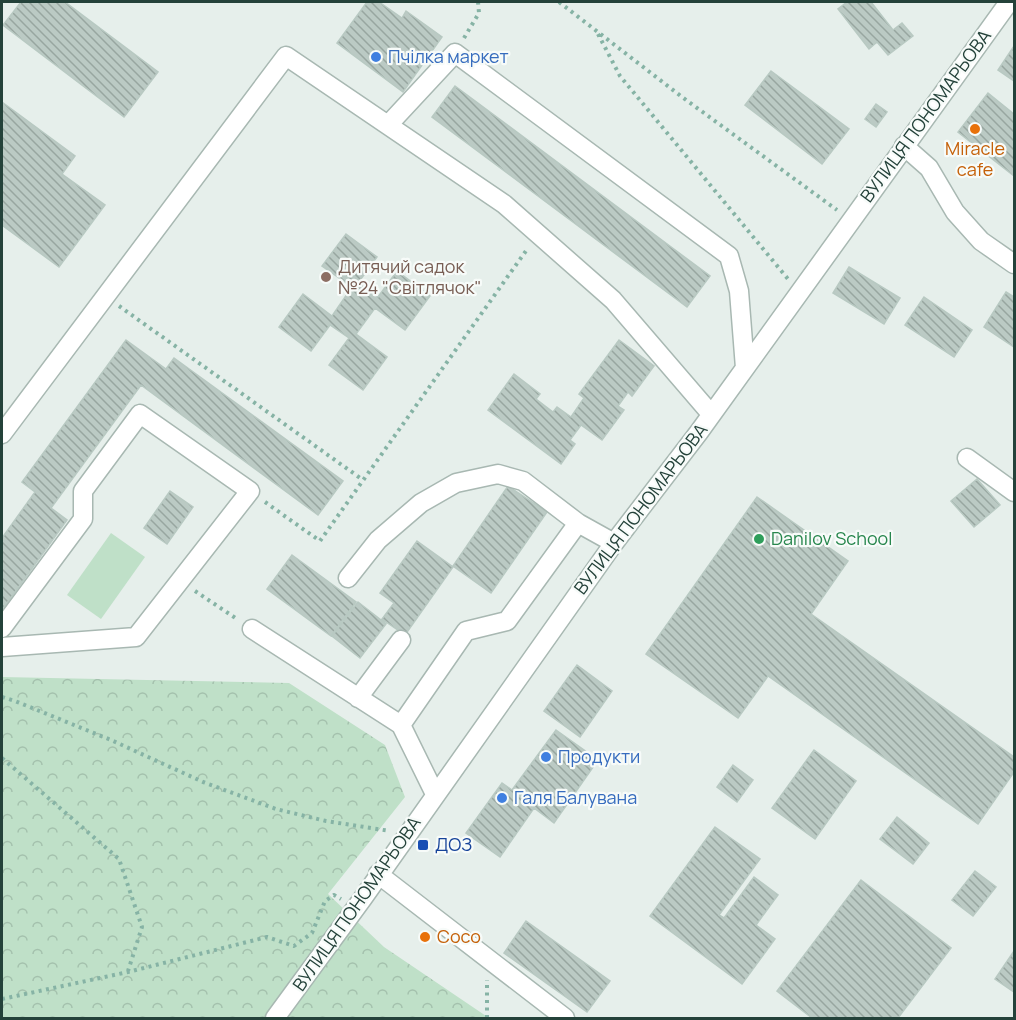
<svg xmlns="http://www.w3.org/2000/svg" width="1016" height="1020" font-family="Manrope,sans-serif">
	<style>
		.forest { fill: url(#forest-crowns) }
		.pitch { fill: #bfe0c8 }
		.building { fill: url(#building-back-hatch); stroke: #b8c9c2; stroke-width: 1.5 }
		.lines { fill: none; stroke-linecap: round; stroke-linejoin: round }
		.minor-casing { stroke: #a8b8b2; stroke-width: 21 }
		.path { stroke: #86b3a5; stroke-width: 4; stroke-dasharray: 3 4.5; stroke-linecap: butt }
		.minor { stroke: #fff; stroke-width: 18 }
		.shop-dot { fill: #3f7fe0; stroke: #f7fbf9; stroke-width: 2 }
		.food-dot { fill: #e8710a; stroke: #f7fbf9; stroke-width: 2 }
		.education-dot { fill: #8d6e63; stroke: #f7fbf9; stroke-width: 2 }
		.leisure-dot { fill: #2e9e5b; stroke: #f7fbf9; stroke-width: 2 }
		.transit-dot { fill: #1a4fb4; stroke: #f7fbf9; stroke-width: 2 }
		.labels { text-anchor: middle; stroke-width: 4.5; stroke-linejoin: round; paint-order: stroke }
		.shop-label { font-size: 18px; fill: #366cbe; stroke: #f7fbf9; text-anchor: start }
		.street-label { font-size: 18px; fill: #24423a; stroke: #f7fbf9 }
		.food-label { font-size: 18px; fill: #c56008; stroke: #f7fbf9 }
		.education-label { font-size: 18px; fill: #785e54; stroke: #f7fbf9; text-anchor: start }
		.leisure-label { font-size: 18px; fill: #27864d; stroke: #f7fbf9; text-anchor: start }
		.transit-label { font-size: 18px; fill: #164399; stroke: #f7fbf9; text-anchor: start }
	</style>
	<defs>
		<pattern id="forest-crowns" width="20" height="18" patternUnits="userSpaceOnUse" patternTransform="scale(1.5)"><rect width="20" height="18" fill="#bfe0c8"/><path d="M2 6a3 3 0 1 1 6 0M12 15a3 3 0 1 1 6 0" fill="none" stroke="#a4c1ad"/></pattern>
		<pattern id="building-back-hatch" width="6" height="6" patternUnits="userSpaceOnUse" patternTransform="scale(1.5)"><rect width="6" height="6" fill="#bbcac4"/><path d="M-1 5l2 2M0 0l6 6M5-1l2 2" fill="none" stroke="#98a6a0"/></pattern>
	</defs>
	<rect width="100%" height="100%" fill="#e6efeb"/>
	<path class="forest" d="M 2,677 L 289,683 L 385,745 L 405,797 L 328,894 L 384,947 L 489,1018 L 2,1018 Z"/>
	<path class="pitch" d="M 111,533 L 145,557 L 101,619 L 67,595 Z"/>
	<path class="building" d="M 21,2 L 65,2 L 158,72 L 124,117 L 3,25 Z
		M 367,2 L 379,2 L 402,18 L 406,11 L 442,37 L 403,92 L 337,43 Z
		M 847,2 L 871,2 L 893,30 L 902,23 L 913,36 L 888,55 L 877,42 L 869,49 L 838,9 Z
		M 1014,46 L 1014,81 L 998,70 Z
		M 771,71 L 849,129 L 822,164 L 745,105 Z
		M 455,86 L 710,276 L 687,307 L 432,117 Z
		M 988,93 L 1014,114 L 1014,176 L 958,132 Z
		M 2,102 L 75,156 L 62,174 L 105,205 L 59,267 L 2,225 Z
		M 876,104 L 887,112 L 876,127 L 865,119 Z
		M 346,234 L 377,257 L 358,283 L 378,297 L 397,271 L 430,296 L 405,330 L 375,308 L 356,334 L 387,357 L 363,390 L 329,365 L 349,338 L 330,325 L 311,351 L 279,327 L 303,294 L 332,316 L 352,287 L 322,266 Z
		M 849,267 L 900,298 L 884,324 L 833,293 Z
		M 1006,292 L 1014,297 L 1014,347 L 984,327 Z
		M 924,297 L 972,330 L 954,357 L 905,325 Z
		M 126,340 L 166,369 L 174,358 L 343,481 L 318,515 L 141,385 L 51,508 L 67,520 L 2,610 L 2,538 L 35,492 L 22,482 Z
		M 619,340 L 654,366 L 632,396 L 628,392 L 618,406 L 624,410 L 602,440 L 581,425 L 570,440 L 575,444 L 561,464 L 488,410 L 514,374 L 540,394 L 536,399 L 553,412 L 557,407 L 571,417 L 584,398 L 579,394 Z
		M 977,479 L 1000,505 L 974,527 L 951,501 Z
		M 508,486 L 547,512 L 491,593 L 453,566 Z
		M 170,491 L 193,507 L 167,544 L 144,528 Z
		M 757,497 L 848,561 L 811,614 L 1014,757 L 1014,772 L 978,824 L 768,676 L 738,718 L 646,654 Z
		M 417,541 L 453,567 L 405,635 L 382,619 L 394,603 L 380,593 Z
		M 292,555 L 356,602 L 331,636 L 267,589 Z
		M 358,602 L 386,624 L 360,658 L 332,636 Z
		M 577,665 L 612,691 L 580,737 L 544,711 Z
		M 556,730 L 598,760 L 554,823 L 534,808 L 500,857 L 466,833 L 502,783 L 512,790 Z
		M 814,750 L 856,781 L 815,839 L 772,808 Z
		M 733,765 L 753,780 L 737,802 L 717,787 Z
		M 897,817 L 929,843 L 913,864 L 880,839 Z
		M 715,827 L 760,859 L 719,915 L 724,918 L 754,877 L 778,895 L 756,925 L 775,939 L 742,984 L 650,916 Z
		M 975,871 L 996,887 L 973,916 L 952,900 Z
		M 861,880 L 951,948 L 898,1018 L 812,1018 L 777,991 Z
		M 526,921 L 610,981 L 587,1012 L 504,953 Z
		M 1014,951 L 1014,992 L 995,979 Z"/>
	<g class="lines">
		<defs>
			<path id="minor" d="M 388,125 L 455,53 L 729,256 L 739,291 L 745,368
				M 904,146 L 929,168 L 955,212 L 981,241 L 1014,264
				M 2,434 L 286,56 L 504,204 L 613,300 L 711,414
				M 967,458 L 1014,492
				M 348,578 L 378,540 L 421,503 L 456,483 L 498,474 L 523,481 L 578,523
				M 2,628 L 83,519 L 83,491 L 140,414 L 250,491 L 136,637 L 2,647
				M 252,629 L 401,725 L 435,794
				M 358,698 L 401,640
				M 401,725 L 466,631 L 507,621 L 578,523 L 614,543
				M 378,874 L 565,1018
				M 275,1018 L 363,898 L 614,543 L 699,432 L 1009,2"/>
		</defs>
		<use href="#minor" class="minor-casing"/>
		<path class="path" d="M 559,2 L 682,97 L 837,210
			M 598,34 L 620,76 L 788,279
			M 464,38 L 479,13 L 478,2
			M 119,306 L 363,480
			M 265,502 L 320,541 L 528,248
			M 195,591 L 237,619
			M 2,697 L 15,701 L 111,740 L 203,782 L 276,809 L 326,821 L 390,831
			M 2,758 L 119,859 L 142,927 L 128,971
			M 2,999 L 128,972 L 267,937 L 294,946 L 312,933 L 325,901 L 334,895 L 341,899
			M 487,1018 L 487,980"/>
		<use href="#minor" class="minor"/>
	</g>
	<g class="shop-dot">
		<circle cx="376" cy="57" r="6"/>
		<circle cx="546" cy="757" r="6"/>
		<circle cx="502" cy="798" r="6"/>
	</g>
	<g class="food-dot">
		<circle cx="975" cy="129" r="6"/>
		<circle cx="425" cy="937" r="6"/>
	</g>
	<circle class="education-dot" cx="326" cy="277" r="6"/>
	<circle class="leisure-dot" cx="759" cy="539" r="6"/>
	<rect class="transit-dot" x="417" y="839" width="12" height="12" rx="3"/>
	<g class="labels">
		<g class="shop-label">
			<text x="388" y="63">Пчілка маркет</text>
			<text x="558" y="763">Продукти</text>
			<text x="514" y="804">Галя Балувана</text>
		</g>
		<g class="street-label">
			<text transform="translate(926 116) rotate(-54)" y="6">ВУЛИЦЯ ПОНОМАРЬОВА</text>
			<text transform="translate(641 509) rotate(-53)" y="6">ВУЛИЦЯ ПОНОМАРЬОВА</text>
			<text transform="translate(357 904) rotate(-55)" y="6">ВУЛИЦЯ ПОНОМАРЬОВА</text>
		</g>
		<g class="food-label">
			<text x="975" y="155">Miracle<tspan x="975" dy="21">cafe</tspan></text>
			<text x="437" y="943" text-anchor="start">Сосо</text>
		</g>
		<g class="education-label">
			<text x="338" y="273">Дитячий садок<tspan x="338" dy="21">№24 "Світлячок"</tspan></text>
		</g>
		<g class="leisure-label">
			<text x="771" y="545">Danilov School</text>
		</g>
		<g class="transit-label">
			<text x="435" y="851">ДОЗ</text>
		</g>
	</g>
	<rect width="1016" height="1020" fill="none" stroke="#24423a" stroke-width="6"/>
</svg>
